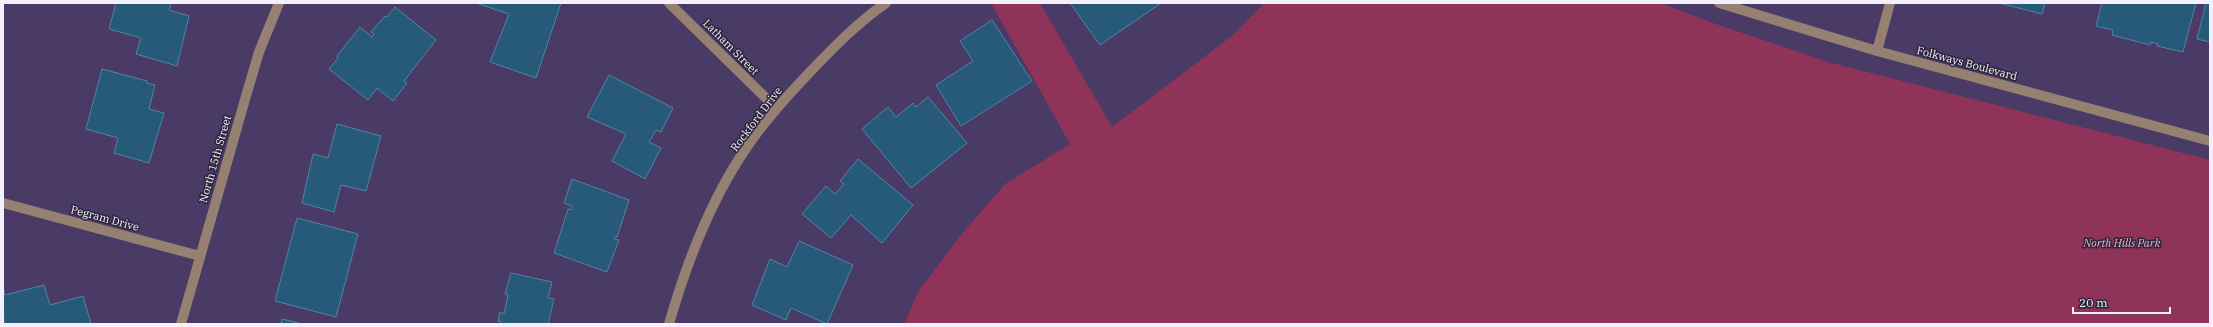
<svg xmlns="http://www.w3.org/2000/svg" width="2213" height="327" font-family="'IBM Plex Serif',serif">
	<style>
		.green { fill: #8f3458 }
		.building { fill: #275a79; stroke: #5184a6 }
		.lines { fill: none; stroke-linecap: round; stroke-linejoin: round }
		.minor { stroke: #958071; stroke-width: 10 }
		.labels { text-anchor: middle; stroke-width: 3; stroke-linejoin: round; paint-order: stroke }
		.street-label { font-size: 11px; fill: #f3f0fb; stroke: #2d263a }
		.park-label { font-size: 11px; font-style: italic; fill: #f1b3c6; stroke: #2d263a }
	</style>
	<rect width="100%" height="100%" fill="#493a66"/>
	<path class="green" d="M 991,3 L 1040,3 L 1112,127 L 1233,35 L 1264,3 L 1661,3 L 1713,23 L 1828,62 L 2210,160 L 2210,324 L 904,324 L 918,292 L 960,236 L 1005,184 L 1070,144 Z"/>
	<path class="building" d="M 116,3 L 171,3 L 169,10 L 189,16 L 177,66 L 136,54 L 141,38 L 109,29 Z
		M 476,3 L 561,3 L 536,78 L 490,62 L 509,14 Z
		M 1070,3 L 1161,3 L 1100,45 Z
		M 1999,3 L 2045,3 L 2042,14 Z
		M 2102,3 L 2196,3 L 2183,52 L 2157,46 L 2158,44 L 2151,42 L 2150,45 L 2112,35 L 2113,30 L 2096,26 Z
		M 2206,3 L 2210,3 L 2210,42 L 2197,39 Z
		M 395,7 L 436,40 L 404,81 L 407,83 L 393,101 L 377,88 L 368,100 L 329,69 L 338,58 L 337,56 L 360,27 L 372,37 L 374,35 L 371,32 L 385,16 L 387,17 Z
		M 992,20 L 1032,81 L 961,126 L 936,85 L 973,61 L 960,41 Z
		M 102,69 L 147,81 L 147,83 L 155,85 L 149,109 L 164,113 L 149,163 L 114,153 L 118,138 L 86,129 Z
		M 609,75 L 673,108 L 661,132 L 656,130 L 649,142 L 661,148 L 645,179 L 612,161 L 626,134 L 587,117 Z
		M 928,97 L 967,143 L 911,188 L 862,129 L 888,107 L 896,117 L 913,103 L 916,107 Z
		M 337,124 L 381,136 L 366,191 L 341,185 L 334,212 L 302,203 L 313,154 L 328,158 Z
		M 858,159 L 913,205 L 882,243 L 851,215 L 831,238 L 802,214 L 826,186 L 835,194 L 844,184 L 840,181 Z
		M 572,179 L 629,200 L 617,237 L 616,236 L 614,239 L 619,240 L 607,272 L 554,253 L 568,209 L 571,210 L 572,206 L 564,203 Z
		M 297,218 L 358,234 L 336,317 L 275,301 Z
		M 799,241 L 853,265 L 827,324 L 791,308 L 786,320 L 752,305 L 770,259 L 787,267 Z
		M 511,273 L 552,282 L 548,298 L 554,299 L 548,324 L 500,324 L 501,322 L 498,321 L 500,312 L 504,314 L 508,295 L 505,294 Z
		M 44,285 L 50,305 L 83,296 L 91,324 L 4,324 L 3,286 L 5,295 Z
		M 282,319 L 302,324 L 281,324 Z"/>
	<g class="lines">
		<path class="minor" d="M 669,3 L 776,108
			M 1719,3 L 1877,51 L 2210,141
			M 1877,51 L 1890,3
			M 3,203 L 200,256
			M 181,324 L 246,96 L 259,52 L 279,3
			M 669,324 C 687,261 711,198 749,144 C 767,118 788,95 810,72 C 833,48 858,22 886,3"/>
	</g>
	<g class="labels">
		<g class="street-label">
			<text transform="translate(731 47) rotate(45)" y="4">Latham Street</text>
			<text transform="translate(1967 63) rotate(15)" y="4">Folkways Boulevard</text>
			<text transform="translate(756 119) rotate(-53)" y="4">Rockford Drive</text>
			<text transform="translate(215 159) rotate(-74)" y="4">North 15th Street</text>
			<text transform="translate(105 218) rotate(15)" y="4">Pegram Drive</text>
		</g>
		<g class="park-label">
			<text x="2122" y="247">North Hills Park</text>
		</g>
	</g>
	<rect width="2213" height="327" fill="none" stroke="#f3f0fb" stroke-width="8"/>
	<path d="M2073 307v6h97v-6" fill="none" stroke="#f3f0fb" stroke-width="2"/>
	<text x="2079" y="307" font-size="12" fill="#f3f0fb" stroke="#2d263a" stroke-width="3" paint-order="stroke">20 m</text>
</svg>
